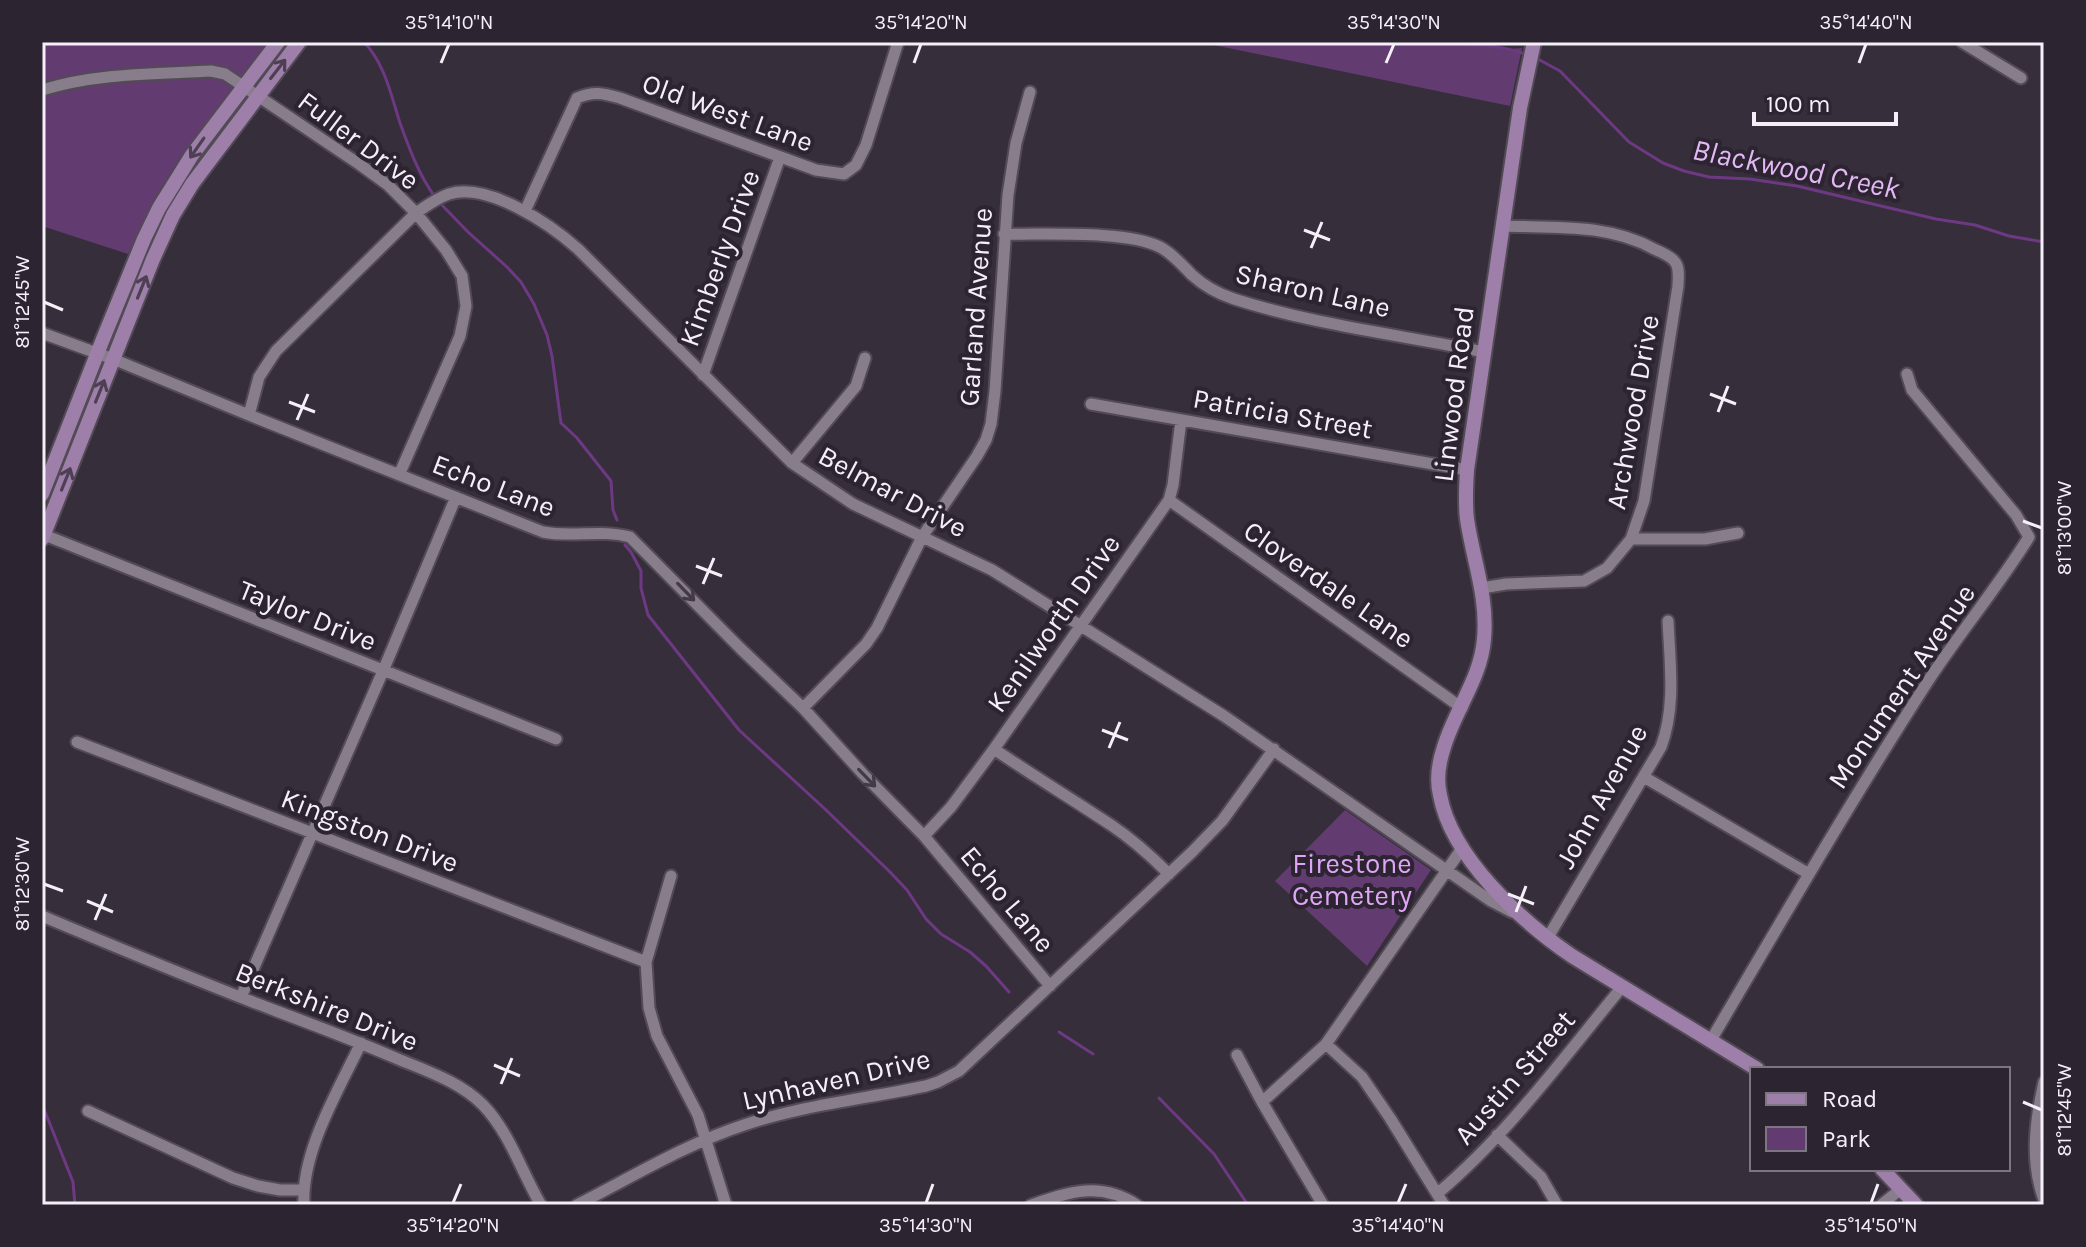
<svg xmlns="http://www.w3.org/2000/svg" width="2086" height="1247" font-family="Karla,sans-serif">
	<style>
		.green { fill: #623c71 }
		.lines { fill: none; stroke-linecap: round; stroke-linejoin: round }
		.stream { stroke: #6e3983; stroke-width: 3 }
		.minor-casing { stroke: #524a55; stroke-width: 15 }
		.major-casing { stroke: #524a55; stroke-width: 18 }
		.minor { stroke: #877d8b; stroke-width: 11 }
		.major { stroke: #9d7fa9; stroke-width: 14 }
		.oneway { stroke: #4e3f54 }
		.oneway2 { stroke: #433a47 }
		.ticks { fill: none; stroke: #f5f0f8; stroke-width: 3 }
		.labels { text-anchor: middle; stroke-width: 8; stroke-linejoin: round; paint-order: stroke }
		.street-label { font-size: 28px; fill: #f5f0f8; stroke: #2c2430 }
		.park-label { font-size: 28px; fill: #dea5f6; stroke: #2c2430 }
		.water-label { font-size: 30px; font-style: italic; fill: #e2b8f5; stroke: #2c2430 }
		.neatline { fill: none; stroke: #f5f0f8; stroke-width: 3 }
		.ticks-label { font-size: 20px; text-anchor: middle; fill: #f5f0f8 }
	</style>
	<rect width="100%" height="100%" fill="#362e3a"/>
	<path class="green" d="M 42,42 L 269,42 L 178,161 L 155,198 L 128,254 L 42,226 Z
		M 1199,42 L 1434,42 L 1486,44 L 1511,49 L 1522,48 L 1510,106 Z
		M 1345,810 L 1431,870 L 1367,966 L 1275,881 Z"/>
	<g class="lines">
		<path class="stream" d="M 364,42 C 385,64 391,95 400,123 C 409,148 419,175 435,197
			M 1434,42 C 1465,45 1495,43 1525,54
			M 1536,58 L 1560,71 L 1629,142 L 1663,163 L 1684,171 L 1709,177 L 1750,179 L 1797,186 L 1936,219 L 1975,225 L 2009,236 L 2044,242
			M 440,203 L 468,232 L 507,267 L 521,282 L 534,304 L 547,335 L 552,356 L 561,423 L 577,438 L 611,481 L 613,510 L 617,520
			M 625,545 L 631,552 L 641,571 L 641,588 L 648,615 L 739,730 L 825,809 L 890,872 L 907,890 L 926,919 L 941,934 L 970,952 L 986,966 L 1009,992
			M 1059,1032 L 1093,1054
			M 1159,1098 L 1214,1154 L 1248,1205
			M 42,1104 L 73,1182 L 75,1205"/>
		<defs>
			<path id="minor" d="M 1962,42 L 2021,78
				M 42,90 C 96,73 155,74 211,71 L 225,74 L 359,164 L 388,185 L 416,213 L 446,250 L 462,276 L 466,306 L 460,336 L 399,475
				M 525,211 L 577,98 C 594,91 602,93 620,98 L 816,170 L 844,174 L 856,165 L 866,145 L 898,42
				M 1004,234 C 1043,235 1127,230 1160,247 C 1173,254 1182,265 1192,275 C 1204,286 1219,294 1234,299 C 1315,325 1401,335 1484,352
				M 42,333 L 113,359 L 249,415 L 543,532 C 572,538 601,529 630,537 L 740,648 L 803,708 L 863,774 L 924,836 L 1050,986
				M 703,375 L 780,157
				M 1091,404 L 1467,470
				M 249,415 L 259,377 L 276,351 L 416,213 C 426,206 437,198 449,194 C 488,182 550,224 578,249 L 792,463 L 853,504 L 992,570 L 1224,716 L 1491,901 L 1512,912
				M 792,463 L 856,386 L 865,358
				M 1169,500 L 1462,708
				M 42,534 L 556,739
				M 1631,539 L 1705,539 L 1738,533
				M 1482,588 L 1506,584 L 1584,581 L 1607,568 L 1631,539 L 1644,501 L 1678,286 C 1678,279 1680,268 1675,262 C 1671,256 1661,252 1654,249 C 1608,223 1553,228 1502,226
				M 803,708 L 866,644 L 877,628 L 922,537 L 977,456 L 986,440 L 991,424 L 995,391 L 1008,195 L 1016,143 L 1030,92
				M 77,742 L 646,962
				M 994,749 C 1032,775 1072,799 1111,825 C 1132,839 1151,856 1169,874
				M 1644,777 L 1809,874
				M 924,836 L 951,807 L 994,749 L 1169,500 L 1173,485 L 1181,420
				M 671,876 L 646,962 L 649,1008 L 657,1036 L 698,1115 L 726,1205
				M 42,916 C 121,949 199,982 279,1012 C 319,1027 359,1042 398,1059 C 427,1071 460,1082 483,1105 C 510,1133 522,1173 541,1205
				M 1547,939 L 1661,747 C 1676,707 1670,664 1668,621
				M 241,997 L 383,671 L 456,497
				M 1711,1040 C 1782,920 1852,799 1928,681 C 1960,632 1998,587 2029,537 L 2016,515 L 1912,390 L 1907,374
				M 1326,1044 L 1362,1077 L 1390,1118 L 1444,1205
				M 1237,1055 L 1262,1102 L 1323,1205
				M 2044,1082 C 2035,1121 2030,1162 2044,1200
				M 1262,1102 L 1326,1044 L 1463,847
				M 88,1111 L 233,1178 L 258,1186 L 280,1190 L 303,1190
				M 1497,1135 L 1541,1177 L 1557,1205
				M 1438,1193 C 1508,1134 1564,1057 1622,987
				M 304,1205 C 301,1152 338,1091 361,1043
				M 577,1205 C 632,1177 686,1144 744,1125 C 803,1105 865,1099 926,1086 L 938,1082 L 959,1071 L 1192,852 L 1222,821 L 1274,749
				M 1031,1205 C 1069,1192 1100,1181 1137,1205
				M 1881,1205 L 1901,1189"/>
			<path id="major" d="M 1534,42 L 1520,108 L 1467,470 C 1466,486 1465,503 1467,519 C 1473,560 1488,597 1484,639 C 1481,678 1455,710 1444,747 C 1439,762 1436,779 1440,795 C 1451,857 1522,922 1572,956 L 1757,1069
				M 42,494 L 103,339 L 144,239 L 159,208 L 192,155 L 278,42
				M 42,539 L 153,259 L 173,215 L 192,184 L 299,42
				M 1882,1169 L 1916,1205"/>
		</defs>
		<use href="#minor" class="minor-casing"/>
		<use href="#major" class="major-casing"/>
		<use href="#minor" class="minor"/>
		<use href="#major" class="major"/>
	</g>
	<defs><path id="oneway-shaft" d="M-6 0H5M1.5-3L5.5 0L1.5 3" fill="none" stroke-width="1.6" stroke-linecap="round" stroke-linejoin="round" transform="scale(2)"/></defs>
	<g class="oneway">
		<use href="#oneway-shaft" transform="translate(278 69) rotate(-52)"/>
		<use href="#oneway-shaft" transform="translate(197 148) rotate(125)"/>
		<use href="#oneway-shaft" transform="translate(142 287) rotate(-68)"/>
		<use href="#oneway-shaft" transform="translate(100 391) rotate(-68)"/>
		<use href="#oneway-shaft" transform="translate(66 479) rotate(-68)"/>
	</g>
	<g class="oneway2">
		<use href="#oneway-shaft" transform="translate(686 592) rotate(46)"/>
		<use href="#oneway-shaft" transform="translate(867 778) rotate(46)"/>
	</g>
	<path class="ticks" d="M 441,63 L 449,44M 914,63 L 921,44M 1386,63 L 1394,44M 1859,63 L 1866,44M 1304,230 L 1330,240M 1311,248 L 1322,222M 44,302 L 63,310M 1710,394 L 1736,404M 289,402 L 315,412M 1718,412 L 1728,386M 297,420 L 308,394M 2023,521 L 2042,528M 696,566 L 722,576M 703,584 L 714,558M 1102,730 L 1128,740M 1109,748 L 1120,722M 44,884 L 63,891M 1508,894 L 1534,904M 87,901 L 113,912M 1516,912 L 1526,886M 95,920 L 106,894M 494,1065 L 520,1076M 501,1084 L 512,1058M 2023,1102 L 2042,1110M 453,1203 L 461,1184M 926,1203 L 933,1184M 1398,1203 L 1406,1184M 1871,1203 L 1878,1184"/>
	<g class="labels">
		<g class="street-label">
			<text transform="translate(728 112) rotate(20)" y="10">Old West Lane</text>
			<text transform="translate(359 140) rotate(37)" y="10">Fuller Drive</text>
			<text transform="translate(719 258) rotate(-70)" y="10">Kimberly Drive</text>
			<text transform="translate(1313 290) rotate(13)" y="10">Sharon Lane</text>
			<text transform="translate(975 307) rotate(-86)" y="10">Garland Avenue</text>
			<text transform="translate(1453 394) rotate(-83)" y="10">Linwood Road</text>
			<text transform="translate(1632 412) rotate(-80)" y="10">Archwood Drive</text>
			<text transform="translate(1283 413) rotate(10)" y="10">Patricia Street</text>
			<text transform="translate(494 485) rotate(21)" y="10">Echo Lane</text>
			<text transform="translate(893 491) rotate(28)" y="10">Belmar Drive</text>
			<text transform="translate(1329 584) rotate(35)" y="10">Cloverdale Lane</text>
			<text transform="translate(308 615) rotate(22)" y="10">Taylor Drive</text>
			<text transform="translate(1053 623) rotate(-55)" y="10">Kenilworth Drive</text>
			<text transform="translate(1901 686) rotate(-56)" y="10">Monument Avenue</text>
			<text transform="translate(1601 796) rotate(-61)" y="10">John Avenue</text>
			<text transform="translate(370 830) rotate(21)" y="10">Kingston Drive</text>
			<text transform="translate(1008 899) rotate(50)" y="10">Echo Lane</text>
			<text transform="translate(327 1006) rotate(22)" y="10">Berkshire Drive</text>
			<text transform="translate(1514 1077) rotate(-49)" y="10">Austin Street</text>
			<text transform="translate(836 1079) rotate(-13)" y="10">Lynhaven Drive</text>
		</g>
		<g class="park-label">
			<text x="1352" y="873">Firestone<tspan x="1352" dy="32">Cemetery</tspan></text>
		</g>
		<g class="water-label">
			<text transform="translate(1796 169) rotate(11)" y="10">Blackwood Creek</text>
		</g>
	</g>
	<rect width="2086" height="1247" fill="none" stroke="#2c2430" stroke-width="88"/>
	<rect x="1750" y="1067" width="260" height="104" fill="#2c2430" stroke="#7c7680" stroke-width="2"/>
	<rect x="1766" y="1093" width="40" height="12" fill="#9d7fa9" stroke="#7c7680" stroke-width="2"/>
	<text x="1822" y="1107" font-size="24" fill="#f5f0f8">Road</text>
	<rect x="1766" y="1127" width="40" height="24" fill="#623c71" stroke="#7c7680" stroke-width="2"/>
	<text x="1822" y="1147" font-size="24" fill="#f5f0f8">Park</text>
	<path d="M1754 112v12h142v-12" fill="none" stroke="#f5f0f8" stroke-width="4"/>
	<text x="1766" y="112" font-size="24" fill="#f5f0f8" stroke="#2c2430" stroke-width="6" paint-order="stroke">100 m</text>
	<rect x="44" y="44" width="1998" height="1159" class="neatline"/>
	<g class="ticks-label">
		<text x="449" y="29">35°14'10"N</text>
		<text x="921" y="29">35°14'20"N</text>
		<text x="1394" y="29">35°14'30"N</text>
		<text x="1866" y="29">35°14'40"N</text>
		<text transform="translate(22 302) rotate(-90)" y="7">81°12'45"W</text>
		<text transform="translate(2064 528) rotate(-90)" y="7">81°13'00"W</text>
		<text transform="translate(22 884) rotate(-90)" y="7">81°12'30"W</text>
		<text transform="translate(2064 1110) rotate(-90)" y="7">81°12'45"W</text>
		<text x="453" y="1232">35°14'20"N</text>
		<text x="926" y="1232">35°14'30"N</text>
		<text x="1398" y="1232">35°14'40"N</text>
		<text x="1871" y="1232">35°14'50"N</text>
	</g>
</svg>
